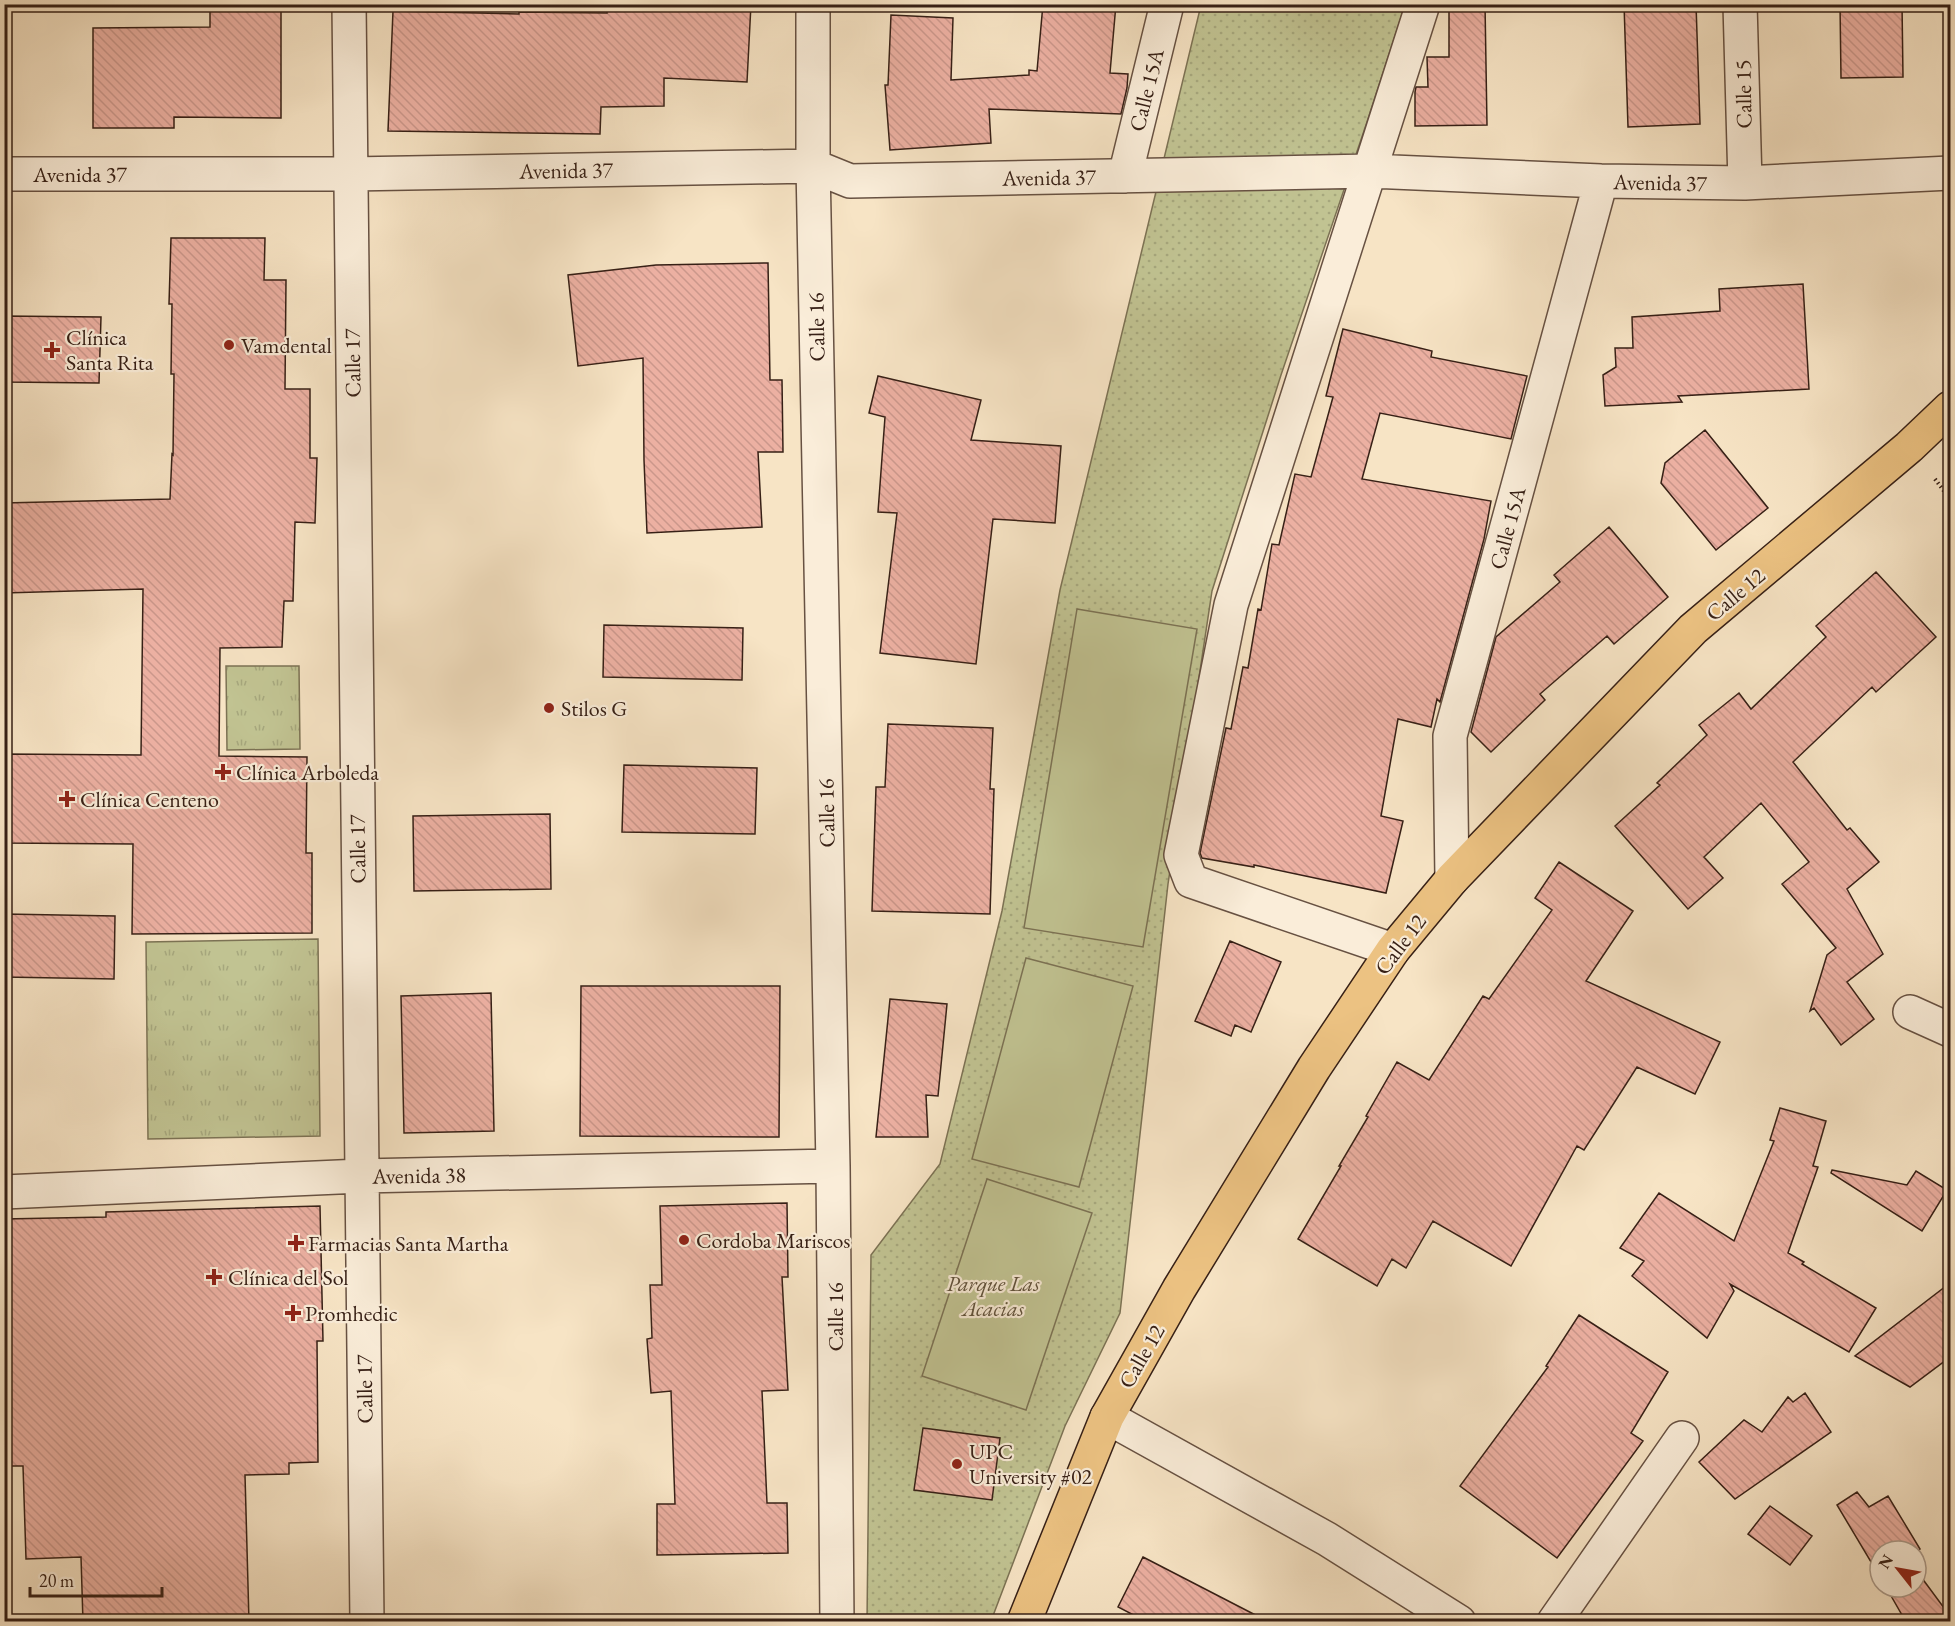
<svg xmlns="http://www.w3.org/2000/svg" width="1955" height="1626" font-family="'EB Garamond',serif">
	<style>
		.grass { fill: url(#grass-tufts); stroke: #7c7254; stroke-width: 1.5 }
		.park { fill: url(#park-dots); stroke: #7c7254; stroke-width: 1.5 }
		.pitch { fill: #c1c392; stroke: #7c7254; stroke-width: 1.5 }
		.building { fill: url(#building-back-hatch); stroke: #372016; stroke-width: 1.5 }
		.lines { fill: none; stroke-linecap: round; stroke-linejoin: round }
		.minor-casing { stroke: #675142; stroke-width: 36 }
		.major-casing { stroke: #372016; stroke-width: 36 }
		.path { stroke: #372016; stroke-width: 4; stroke-dasharray: 1.5 3; stroke-linecap: butt }
		.minor { stroke: #faedd9; stroke-width: 33 }
		.major { stroke: #ecc282; stroke-width: 33 }
		.poi-dot { fill: #8f2418; stroke: #faedd9; stroke-width: 2 }
		.labels { text-anchor: middle; stroke-width: 4.5; stroke-linejoin: round; paint-order: stroke }
		.street-label { font-size: 22px; fill: #372016; stroke: #faedd9 }
		.poi-label { font-size: 22px; fill: #372016; stroke: #faedd9; text-anchor: start }
		.park-label { font-size: 22px; font-style: italic; fill: #60513b; stroke: #faedd9 }
	</style>
	<defs>
		<pattern id="grass-tufts" width="24" height="20" patternUnits="userSpaceOnUse" patternTransform="scale(1.5)"><rect width="24" height="20" fill="#c1c392"/><path d="M3 7l-1-3M5 7V3M7 7l1-3M15 17l-1-3M17 17v-4M19 17l1-3" fill="none" stroke="#a6a77d"/></pattern>
		<pattern id="park-dots" width="8" height="8" patternUnits="userSpaceOnUse" patternTransform="scale(1.5)"><rect width="8" height="8" fill="#c1c392"/><path d="M2 2h.1M6 6h.1" fill="none" stroke="#a6a77d" stroke-width="1.8" stroke-linecap="round"/></pattern>
		<pattern id="building-back-hatch" width="6" height="6" patternUnits="userSpaceOnUse" patternTransform="scale(1.5)"><rect width="6" height="6" fill="#ecb0a2"/><path d="M-1 5l2 2M0 0l6 6M5-1l2 2" fill="none" stroke="#cb978b"/></pattern>
	</defs>
	<rect width="100%" height="100%" fill="#f7e4c5"/>
	<filter id="stains"><feTurbulence type="fractalNoise" baseFrequency=".00333" numOctaves="4"/><feColorMatrix values="0 0 0 0 .2 0 0 0 0 .09 0 0 0 0 .02 0 0 0 .5 -.17"/></filter>
	<radialGradient id="worn" r=".72"><stop offset=".6" stop-color="#630" stop-opacity="0"/><stop offset="1" stop-color="#630" stop-opacity=".3"/></radialGradient>
	<path class="grass" d="M 226,666 L 299,666 L 300,749 L 227,750 Z
		M 318,939 L 320,1136 L 148,1139 L 146,942 Z"/>
	<path class="park" d="M 1201,5 L 1405,5 L 1366,125 L 1281,375 L 1212,591 L 1168,884 L 1120,1313 L 1065,1426 L 991,1621 L 867,1622 L 871,1255 L 940,1164 L 1002,911 L 1060,590 Z"/>
	<path class="pitch" d="M 1077,609 L 1197,629 L 1143,947 L 1024,928 Z
		M 1026,958 L 1133,986 L 1079,1187 L 972,1159 Z
		M 987,1179 L 1092,1213 L 1026,1410 L 922,1376 Z"/>
	<path class="building" d="M 210,4 L 281,4 L 281,118 L 174,117 L 174,128 L 93,128 L 93,28 L 210,27 Z
		M 607,4 L 751,4 L 747,82 L 664,78 L 664,106 L 601,107 L 600,134 L 388,131 L 393,11 L 519,14 L 519,12 L 607,13 Z
		M 1043,4 L 1116,4 L 1110,73 L 1128,74 L 1127,88 L 1121,114 L 989,109 L 991,143 L 890,150 L 885,85 L 888,85 L 891,15 L 953,18 L 951,80 L 1029,75 L 1029,70 L 1037,71 Z
		M 1449,4 L 1485,4 L 1487,125 L 1415,126 L 1415,92 L 1416,87 L 1428,87 L 1427,57 L 1449,57 Z
		M 1624,4 L 1696,4 L 1700,124 L 1628,127 Z
		M 1840,4 L 1902,4 L 1903,77 L 1841,78 Z
		M 171,238 L 265,238 L 264,280 L 286,280 L 285,389 L 310,389 L 310,458 L 317,458 L 315,523 L 295,522 L 293,601 L 284,601 L 282,647 L 220,648 L 219,756 L 307,757 L 306,853 L 312,853 L 312,933 L 132,934 L 133,844 L 4,843 L 4,754 L 141,755 L 143,589 L 4,593 L 4,503 L 170,499 L 172,454 L 173,455 L 174,374 L 171,374 L 172,304 L 169,304 Z
		M 768,263 L 770,380 L 782,380 L 783,452 L 758,452 L 762,527 L 647,533 L 644,460 L 643,358 L 578,366 L 568,275 L 656,265 Z
		M 1803,284 L 1809,389 L 1678,396 L 1682,402 L 1605,406 L 1603,375 L 1616,367 L 1615,348 L 1633,348 L 1632,317 L 1720,311 L 1719,289 Z
		M 4,316 L 101,317 L 99,383 L 4,382 Z
		M 1343,329 L 1432,351 L 1431,357 L 1527,376 L 1511,439 L 1380,413 L 1362,479 L 1491,501 L 1484,539 L 1440,702 L 1437,699 L 1431,727 L 1398,719 L 1381,816 L 1403,821 L 1386,893 L 1254,865 L 1254,867 L 1202,858 L 1200,853 L 1226,728 L 1231,729 L 1243,667 L 1248,668 L 1258,609 L 1261,610 L 1272,544 L 1279,545 L 1295,474 L 1311,477 L 1333,397 L 1326,396 Z
		M 878,376 L 981,400 L 971,440 L 1061,446 L 1055,523 L 993,519 L 976,664 L 880,653 L 897,513 L 878,512 L 885,417 L 869,413 Z
		M 1705,430 L 1768,508 L 1716,550 L 1661,483 L 1665,463 Z
		M 1609,527 L 1668,597 L 1614,644 L 1607,636 L 1540,694 L 1545,700 L 1491,752 L 1471,732 L 1496,637 L 1560,582 L 1554,575 Z
		M 1876,572 L 1936,637 L 1876,692 L 1872,687 L 1793,762 L 1847,830 L 1850,828 L 1879,862 L 1847,889 L 1883,954 L 1847,982 L 1874,1019 L 1841,1045 L 1814,1008 L 1810,1011 L 1827,955 L 1836,948 L 1782,884 L 1809,862 L 1761,803 L 1704,857 L 1723,878 L 1688,909 L 1615,826 L 1660,785 L 1657,783 L 1707,735 L 1699,725 L 1739,693 L 1751,709 L 1826,637 L 1816,626 Z
		M 604,625 L 743,628 L 742,680 L 603,677 Z
		M 888,724 L 993,728 L 990,789 L 994,789 L 990,914 L 872,911 L 876,787 L 885,787 Z
		M 624,765 L 757,768 L 755,834 L 622,832 Z
		M 550,814 L 551,889 L 414,891 L 413,816 Z
		M 1559,862 L 1633,911 L 1586,981 L 1720,1042 L 1695,1094 L 1637,1067 L 1584,1150 L 1577,1146 L 1511,1266 L 1433,1221 L 1406,1268 L 1392,1259 L 1377,1286 L 1298,1239 L 1341,1166 L 1339,1166 L 1368,1117 L 1366,1116 L 1397,1062 L 1429,1080 L 1483,996 L 1489,999 L 1552,910 L 1535,898 Z
		M 4,914 L 115,916 L 114,979 L 4,977 Z
		M 1230,941 L 1281,962 L 1251,1032 L 1235,1025 L 1231,1036 L 1195,1021 Z
		M 581,986 L 780,986 L 779,1137 L 580,1136 Z
		M 491,993 L 494,1131 L 404,1133 L 401,996 Z
		M 890,999 L 947,1004 L 938,1096 L 926,1095 L 928,1137 L 876,1137 Z
		M 1780,1108 L 1826,1121 L 1813,1166 L 1818,1167 L 1788,1253 L 1804,1262 L 1802,1264 L 1876,1308 L 1849,1352 L 1730,1284 L 1734,1291 L 1707,1338 L 1632,1276 L 1644,1261 L 1620,1248 L 1659,1193 L 1734,1241 L 1774,1141 L 1770,1140 Z
		M 1832,1170 L 1907,1185 L 1916,1171 L 1947,1190 L 1922,1231 L 1831,1173 Z
		M 787,1203 L 788,1277 L 782,1277 L 788,1390 L 762,1391 L 767,1503 L 787,1503 L 788,1553 L 657,1555 L 657,1504 L 675,1504 L 671,1391 L 651,1393 L 647,1339 L 652,1338 L 650,1285 L 662,1285 L 660,1206 Z
		M 320,1206 L 323,1341 L 317,1341 L 318,1462 L 289,1463 L 289,1474 L 245,1475 L 249,1622 L 212,1622 L 211,1618 L 83,1622 L 81,1557 L 26,1559 L 23,1466 L 4,1466 L 4,1219 L 106,1217 L 106,1212 Z
		M 1950,1283 L 1950,1357 L 1910,1387 L 1855,1356 Z
		M 1579,1315 L 1668,1372 L 1631,1433 L 1643,1441 L 1557,1558 L 1460,1486 L 1548,1367 L 1546,1366 Z
		M 1805,1393 L 1831,1432 L 1735,1499 L 1699,1462 L 1744,1420 L 1762,1432 L 1788,1397 L 1793,1402 Z
		M 923,1428 L 1000,1438 L 992,1500 L 914,1490 Z
		M 1857,1492 L 1869,1507 L 1888,1496 L 1920,1549 L 1916,1551 L 1880,1551 L 1880,1577 L 1837,1505 Z
		M 1770,1506 L 1812,1536 L 1790,1565 L 1748,1534 Z
		M 1143,1557 L 1269,1622 L 1147,1622 L 1118,1607 Z
		M 1916,1570 L 1950,1616 L 1950,1622 L 1906,1622 L 1886,1587 L 1916,1587 Z"/>
	<g class="lines">
		<defs>
			<path id="minor" d="M 349,4 L 367,1622
				M 813,4 L 813,166 L 833,1166 L 837,1622
				M 1740,4 L 1745,183
				M 4,174 L 350,174 L 813,166 L 850,181 L 1370,171 L 1601,181 L 1745,183 L 1950,173
				M 1125,176 L 1167,4
				M 1452,879 L 1450,736 L 1601,181
				M 1393,950 L 1191,881 L 1181,855 L 1231,605 L 1423,4
				M 1910,1012 L 1950,1030
				M 4,1192 L 361,1176 L 833,1166
				M 1107,1417 L 1327,1539 L 1459,1622
				M 1554,1622 L 1682,1438"/>
			<path id="major" d="M 1024,1622 L 1107,1417 L 1179,1289 L 1314,1068 L 1393,950 L 1452,879 L 1693,629 L 1909,447 L 1950,408"/>
		</defs>
		<use href="#minor" class="minor-casing"/>
		<use href="#major" class="major-casing"/>
		<path class="path" d="M 1935,479 L 1950,499"/>
		<use href="#minor" class="minor"/>
		<use href="#major" class="major"/>
	</g>
	<g class="poi-dot">
		<circle cx="229" cy="345" r="6"/>
		<path d="M49 341h6v6h6v6h-6v6h-6v-6h-6v-6h6z"/>
		<circle cx="549" cy="708" r="6"/>
		<path d="M220 763h6v6h6v6h-6v6h-6v-6h-6v-6h6z"/>
		<path d="M64 790h6v6h6v6h-6v6h-6v-6h-6v-6h6z"/>
		<circle cx="684" cy="1240" r="6"/>
		<path d="M293 1234h6v6h6v6h-6v6h-6v-6h-6v-6h6z"/>
		<path d="M211 1268h6v6h6v6h-6v6h-6v-6h-6v-6h6z"/>
		<path d="M290 1304h6v6h6v6h-6v6h-6v-6h-6v-6h6z"/>
		<circle cx="957" cy="1464" r="6"/>
	</g>
	<g class="labels">
		<g class="street-label">
			<text transform="translate(1146 90) rotate(-76)" y="8">Calle 15A</text>
			<text transform="translate(1743 94) rotate(-91)" y="8">Calle 15</text>
			<text transform="translate(566 170) rotate(-1)" y="8">Avenida 37</text>
			<text x="80" y="182">Avenida 37</text>
			<text transform="translate(1049 177) rotate(-1)" y="8">Avenida 37</text>
			<text transform="translate(1660 182) rotate(1)" y="8">Avenida 37</text>
			<text transform="translate(816 327) rotate(-91)" y="8">Calle 16</text>
			<text transform="translate(352 363) rotate(-91)" y="8">Calle 17</text>
			<text transform="translate(1507 528) rotate(-75)" y="8">Calle 15A</text>
			<text transform="translate(1735 594) rotate(-40)" y="8">Calle 12</text>
			<text transform="translate(826 813) rotate(-91)" y="8">Calle 16</text>
			<text transform="translate(357 849) rotate(-91)" y="8">Calle 17</text>
			<text transform="translate(1400 944) rotate(-53)" y="8">Calle 12</text>
			<text transform="translate(419 1175) rotate(-1)" y="8">Avenida 38</text>
			<text transform="translate(835 1317) rotate(-90)" y="8">Calle 16</text>
			<text transform="translate(1141 1356) rotate(-60)" y="8">Calle 12</text>
			<text transform="translate(364 1389) rotate(-91)" y="8">Calle 17</text>
		</g>
		<g class="poi-label">
			<text x="66" y="345">Clínica<tspan x="66" dy="25">Santa Rita</tspan></text>
			<text x="241" y="353">Vamdental</text>
			<text x="561" y="716">Stilos G</text>
			<text x="236" y="780">Clínica Arboleda</text>
			<text x="80" y="807">Clínica Centeno</text>
			<text x="696" y="1248">Cordoba Mariscos</text>
			<text x="308" y="1251">Farmacias Santa Martha</text>
			<text x="228" y="1285">Clínica del Sol</text>
			<text x="305" y="1321">Promhedic</text>
			<text x="969" y="1459">UPC<tspan x="969" dy="25">University #02</tspan></text>
		</g>
		<g class="park-label">
			<text x="993" y="1291">Parque Las<tspan x="993" dy="25">Acacias</tspan></text>
		</g>
	</g>
	<rect width="1955" height="1626" fill="none" stroke="#f7e4c5" stroke-width="24"/>
	<rect x="6" y="6" width="1943" height="1614" fill="none" stroke="#372016" stroke-width="3"/>
	<rect x="12" y="12" width="1931" height="1602" fill="none" stroke="#372016" stroke-width="1.5"/>
	<g transform="translate(1898 1569) rotate(301)"><circle r="28" fill="#faedd9" stroke="#ac9b8b" stroke-width="1.5"/>
	<path d="M0-4.5L10 22L0 15L-10 22Z" fill="#8f2418"/>
	<text y="-9" font-size="16" font-weight="bold" text-anchor="middle" fill="#372016">N</text>
	</g>
	<path d="M30 1587v9h132v-9" fill="none" stroke="#372016" stroke-width="3"/>
	<text x="39" y="1587" font-size="18" fill="#372016" stroke="#faedd9" stroke-width="4.5" paint-order="stroke">20 m</text>
	<rect width="100%" height="100%" filter="url(#stains)"/>
	<rect width="100%" height="100%" fill="url(#worn)"/>
</svg>
